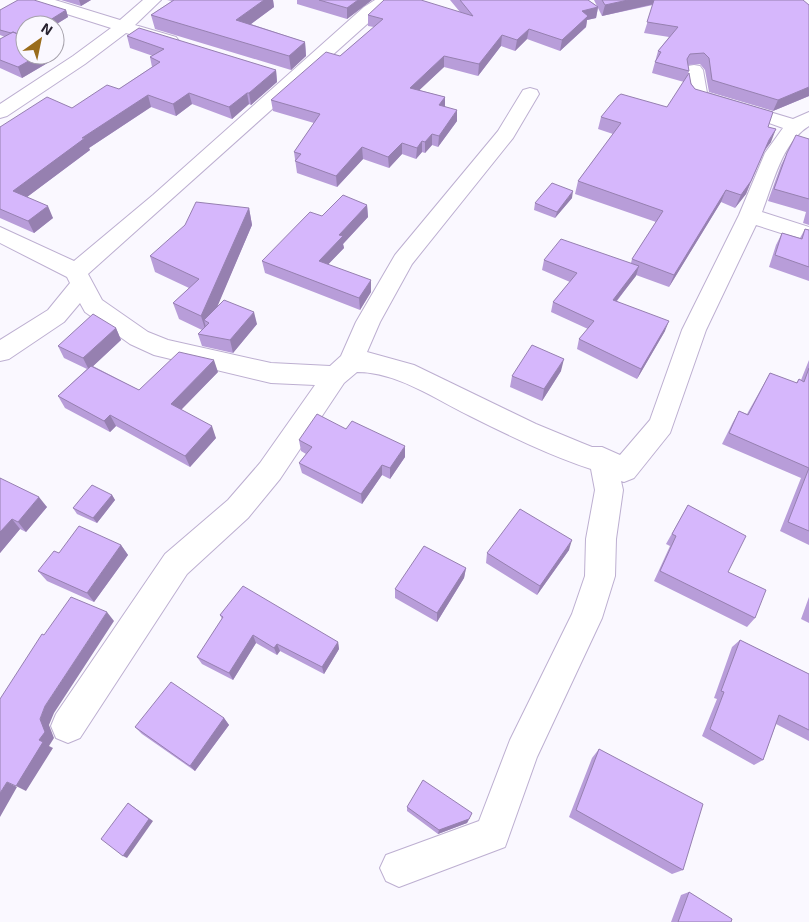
<svg xmlns="http://www.w3.org/2000/svg" width="809" height="922" font-family="'Exo 2',sans-serif">
	<style>
		.lines { fill: none; stroke-linecap: round; stroke-linejoin: round }
		.minor-casing { stroke: #bdafd1; stroke-width: 2 }
		.minor { fill: #fff; fill-rule: evenodd }
		.wall { fill: #b89dd9 }
		.shaded-wall { fill: #9680b0 }
		.building { fill: #d6b7fc; stroke: #9680b0 }
	</style>
	<rect width="100%" height="100%" fill="#faf8ff"/>
	<g class="lines">
		<defs>
			<path id="minor" d="M 30,0 L 55,0 L 120,20 L 143,0 L 161,0 L 135,25 L 176,37 L 179,41 L 176,45 L 170,46 L 126,33 L 85,64 L 7,116 L 0,118 L 0,104 L 73,56 L 111,28 L 32,3 Z
				M 375,0 L 394,0 L 88,274 L 102,300 L 148,332 L 168,340 L 271,363 L 330,366 L 341,356 L 356,322 L 395,255 L 498,131 L 523,90 L 530,88 L 537,90 L 539,94 L 513,138 L 412,264 L 380,322 L 367,352 L 414,365 L 536,424 L 582,443 L 592,447 L 602,447 L 620,455 L 650,420 L 682,330 L 739,215 L 765,153 L 783,128 L 752,117 L 691,100 L 689,96 L 685,70 L 688,66 L 694,65 L 700,66 L 703,70 L 707,93 L 793,119 L 809,112 L 809,126 C 782,142 773,184 762,212 L 809,227 L 809,242 L 756,225 L 706,330 L 670,433 L 634,478 L 624,482 L 621,481 L 623,490 L 616,539 L 615,576 L 602,618 L 537,757 L 505,847 L 399,887 L 386,881 L 380,868 L 386,855 L 479,821 L 510,740 L 572,614 L 585,576 L 586,539 L 595,490 L 591,469 C 549,455 510,436 470,416 C 435,399 397,372 357,372 L 344,383 L 280,479 L 248,518 L 187,574 L 80,738 L 68,743 L 56,738 L 51,726 L 56,714 L 165,554 L 228,500 L 260,463 L 315,385 L 271,383 L 154,355 L 130,344 L 85,312 L 80,303 L 64,322 L 9,359 L 0,361 L 0,340 L 48,310 L 70,283 L 67,277 L 0,243 L 0,227 L 74,261 L 153,195 L 364,7 Z"/>
		</defs>
		<use href="#minor" class="minor-casing"/>
		<use href="#minor" class="minor"/>
	</g>
	<path class="wall" d="M 61,0 L 91,0 L 81,6 Z
		M 167,0 L 273,0 L 274,7 L 251,24 L 305,42 L 306,56 L 291,70 L 155,29 L 151,15 L 172,1 Z
		M 297,0 L 372,0 L 347,19 L 297,4 Z
		M 450,0 L 588,0 L 597,6 L 594,0 L 803,0 L 809,96 L 773,111 L 709,92 L 705,70 L 700,64 L 688,65 L 689,71 L 687,77 L 695,89 L 768,127 L 771,142 L 764,152 L 746,194 L 735,208 L 721,202 L 669,287 L 636,275 L 617,301 L 665,331 L 637,379 L 577,349 L 579,339 L 588,329 L 551,312 L 553,302 L 570,282 L 542,270 L 544,260 L 631,263 L 632,259 L 656,222 L 575,194 L 578,181 L 613,134 L 598,129 L 601,117 L 667,107 L 684,82 L 652,73 L 658,51 L 669,37 L 644,33 L 653,5 L 602,16 L 598,8 L 596,18 L 587,20 L 586,27 L 560,51 L 527,39 L 515,51 L 501,46 L 478,76 L 444,67 L 419,90 L 445,97 L 445,106 L 457,121 L 438,147 L 432,145 L 425,153 L 422,152 L 416,159 L 402,154 L 389,168 L 363,159 L 337,187 L 297,173 L 294,152 L 314,123 L 273,111 L 271,100 L 340,56 L 374,27 L 368,26 L 368,15 L 460,12 Z
		M 0,10 L 66,10 L 68,17 L 55,25 L 25,25 L 25,55 L 56,58 L 22,78 L 0,68 L 0,39 L 5,37 L 0,35 Z
		M 127,36 L 276,70 L 277,82 L 251,105 L 249,104 L 232,119 L 192,104 L 176,116 L 151,107 L 89,148 L 90,150 L 27,197 L 53,218 L 34,233 L 0,218 L 0,127 L 72,108 L 119,89 L 152,67 L 150,57 L 153,56 L 130,48 Z
		M 809,139 L 809,225 L 803,223 L 806,212 L 768,201 L 781,165 L 787,153 Z
		M 572,198 L 555,218 L 534,210 L 535,203 Z
		M 367,205 L 368,217 L 343,244 L 344,248 L 328,264 L 371,292 L 360,310 L 265,273 L 262,261 L 322,216 Z
		M 249,208 L 252,225 L 217,306 L 257,324 L 233,353 L 202,346 L 198,334 L 202,330 L 179,319 L 173,303 L 189,288 L 155,272 L 150,256 Z
		M 805,229 L 809,230 L 809,281 L 769,267 L 776,245 L 782,233 L 800,238 Z
		M 116,328 L 121,340 L 93,366 L 139,390 L 218,372 L 181,410 L 216,438 L 190,467 L 116,426 L 110,432 L 65,408 L 58,396 L 87,369 L 64,358 L 58,346 Z
		M 809,360 L 809,545 L 780,531 L 801,478 L 722,444 L 733,422 L 739,411 L 747,414 L 770,373 L 796,383 L 799,379 L 801,380 Z
		M 561,371 L 542,401 L 510,387 L 512,376 Z
		M 346,429 L 405,457 L 390,479 L 382,475 L 362,504 L 302,473 L 299,463 L 306,454 L 301,451 L 299,440 Z
		M 0,478 L 47,507 L 26,532 L 20,529 L 0,553 Z
		M 112,495 L 115,500 L 97,523 L 77,514 L 73,508 Z
		M 688,505 L 755,618 L 747,627 L 654,581 L 670,546 L 666,544 Z
		M 121,545 L 128,555 L 94,602 L 47,581 L 38,571 L 59,553 Z
		M 569,550 L 537,595 L 486,563 L 487,553 Z
		M 466,568 L 464,578 L 437,622 L 395,598 L 395,589 Z
		M 809,597 L 809,623 L 801,619 Z
		M 220,615 L 338,642 L 339,649 L 324,674 L 280,651 L 277,655 L 256,643 L 233,680 L 202,664 L 197,657 L 222,619 Z
		M 740,640 L 809,674 L 809,741 L 776,724 L 763,760 L 754,765 L 702,736 L 717,699 L 714,698 L 732,647 Z
		M 224,718 L 229,725 L 195,771 L 142,734 L 135,727 Z
		M 599,749 L 683,870 L 672,874 L 569,817 L 592,758 Z
		M 407,807 L 470,818 L 467,823 L 438,834 L 407,811 Z
		M 689,892 L 731,922 L 671,922 L 681,895 Z"/>
	<path class="shaded-wall" d="M 79,0 L 91,0 L 81,6 Z
		M 264,0 L 273,0 L 274,7 L 239,33 L 236,20 Z
		M 358,0 L 372,0 L 347,19 L 347,8 Z
		M 628,0 L 655,0 L 654,4 L 602,16 L 605,5 Z
		M 598,7 L 596,18 L 587,20 L 586,27 L 560,51 L 562,40 L 582,11 Z
		M 66,10 L 68,17 L 55,25 L 42,25 Z
		M 529,29 L 527,39 L 515,51 L 517,40 Z
		M 502,35 L 501,46 L 478,76 L 479,64 Z
		M 305,42 L 306,56 L 291,70 L 289,56 Z
		M 39,55 L 55,55 L 56,58 L 22,78 L 18,67 Z
		M 444,56 L 444,67 L 410,99 L 410,88 Z
		M 276,70 L 277,82 L 251,105 L 249,93 Z
		M 809,87 L 809,96 L 773,111 L 778,100 Z
		M 189,93 L 192,104 L 176,116 L 173,104 Z
		M 247,93 L 249,104 L 232,119 L 229,107 Z
		M 148,95 L 151,107 L 89,148 L 90,150 L 19,203 L 13,191 L 82,138 Z
		M 445,97 L 445,109 L 439,105 Z
		M 457,110 L 457,121 L 438,147 L 439,136 Z
		M 776,129 L 771,142 L 763,152 L 769,140 Z
		M 432,134 L 432,145 L 425,153 L 425,142 Z
		M 422,141 L 422,152 L 416,159 L 417,148 Z
		M 402,143 L 402,154 L 389,168 L 388,157 Z
		M 362,147 L 363,159 L 337,187 L 336,176 Z
		M 751,181 L 746,194 L 735,208 L 741,195 Z
		M 726,190 L 721,202 L 669,287 L 674,275 Z
		M 573,191 L 572,198 L 555,218 L 557,212 Z
		M 367,205 L 368,217 L 343,244 L 344,248 L 320,273 L 319,261 L 339,235 Z
		M 48,206 L 53,218 L 34,233 L 28,221 Z
		M 249,208 L 252,225 L 210,324 L 209,323 L 204,320 L 207,331 L 206,332 L 201,316 Z
		M 639,266 L 636,276 L 610,309 L 613,300 Z
		M 371,280 L 371,292 L 360,310 L 359,298 Z
		M 254,312 L 257,324 L 233,353 L 230,340 Z
		M 669,321 L 665,331 L 637,379 L 641,369 Z
		M 116,328 L 121,340 L 89,370 L 83,358 Z
		M 564,359 L 561,371 L 542,401 L 544,389 Z
		M 214,360 L 218,372 L 175,416 L 171,404 Z
		M 110,415 L 116,426 L 110,432 L 104,421 Z
		M 212,426 L 216,438 L 190,467 L 185,456 Z
		M 405,446 L 405,457 L 390,479 L 390,468 Z
		M 382,465 L 382,475 L 362,504 L 361,494 Z
		M 112,495 L 115,500 L 97,523 L 93,518 Z
		M 39,497 L 47,507 L 26,532 L 18,522 Z
		M 12,519 L 20,529 L 0,553 L 0,532 Z
		M 572,540 L 569,550 L 537,595 L 540,586 Z
		M 121,545 L 128,555 L 94,602 L 87,593 Z
		M 466,568 L 464,578 L 437,622 L 437,613 Z
		M 107,612 L 114,621 L 54,713 L 49,725 L 54,738 L 49,746 L 53,748 L 26,791 L 16,786 L 39,740 L 40,719 L 45,706 Z
		M 253,635 L 256,643 L 233,680 L 229,673 Z
		M 338,642 L 339,649 L 324,674 L 322,667 Z
		M 277,644 L 280,651 L 277,655 L 274,648 Z
		M 224,718 L 229,725 L 195,771 L 190,766 Z
		M 7,782 L 17,787 L 0,817 L 0,793 Z
		M 128,803 L 153,821 L 127,858 L 123,856 Z
		M 472,813 L 467,823 L 438,834 L 439,830 Z"/>
	<path class="building" d="M 18,0 L 34,0 L 66,10 L 42,25 L 25,25 L 25,35 L 23,36 L 13,32 L 11,33 L 0,30 L 0,10 Z
		M 174,0 L 264,0 L 236,20 L 305,42 L 289,56 L 151,15 Z
		M 319,0 L 358,0 L 347,8 Z
		M 384,0 L 421,0 L 473,16 L 460,0 L 588,0 L 598,7 L 582,11 L 588,16 L 562,40 L 529,29 L 517,40 L 502,35 L 479,64 L 444,56 L 410,88 L 445,97 L 439,105 L 457,110 L 439,136 L 432,134 L 425,142 L 422,141 L 417,148 L 402,143 L 388,157 L 362,147 L 336,176 L 295,161 L 301,154 L 294,152 L 320,114 L 271,100 L 326,52 L 340,56 L 383,19 L 368,15 Z
		M 602,0 L 628,0 L 605,5 Z
		M 654,0 L 803,0 L 809,5 L 809,87 L 778,100 L 712,80 L 709,58 L 704,53 L 690,54 L 687,59 L 689,71 L 655,62 L 661,52 L 658,51 L 678,27 L 647,22 Z
		M 139,28 L 276,70 L 249,93 L 247,93 L 229,107 L 189,93 L 173,104 L 148,95 L 82,138 L 85,138 L 13,191 L 48,206 L 28,221 L 0,209 L 0,127 L 47,97 L 72,108 L 107,85 L 119,89 L 160,62 L 150,57 L 164,49 L 127,36 Z
		M 13,32 L 25,37 L 25,55 L 39,55 L 18,67 L 0,60 L 0,39 Z
		M 689,73 L 691,84 L 695,89 L 773,112 L 768,127 L 776,129 L 769,140 L 751,181 L 741,195 L 726,190 L 674,275 L 632,259 L 663,211 L 578,181 L 621,123 L 601,117 L 618,96 L 621,94 L 667,107 Z
		M 796,135 L 809,139 L 809,199 L 774,189 L 787,153 Z
		M 552,183 L 573,191 L 557,212 L 535,203 Z
		M 343,195 L 367,205 L 339,235 L 343,236 L 319,261 L 371,280 L 359,298 L 262,261 L 310,212 L 322,216 Z
		M 196,202 L 249,208 L 201,316 L 173,303 L 199,279 L 150,256 L 185,225 Z
		M 805,229 L 809,230 L 809,267 L 775,255 L 782,233 L 802,239 Z
		M 561,239 L 639,266 L 613,300 L 669,321 L 641,369 L 579,339 L 594,321 L 553,302 L 577,273 L 544,260 Z
		M 224,300 L 254,312 L 230,340 L 198,334 L 209,323 L 204,320 Z
		M 93,314 L 116,328 L 83,358 L 58,346 Z
		M 532,345 L 564,359 L 544,389 L 512,376 Z
		M 179,352 L 214,360 L 171,404 L 212,426 L 185,456 L 110,415 L 104,421 L 58,396 L 91,366 L 139,390 Z
		M 809,368 L 809,531 L 788,522 L 809,468 L 729,433 L 739,411 L 748,415 L 770,373 L 797,383 L 799,379 L 804,382 Z
		M 317,414 L 346,429 L 352,421 L 405,446 L 390,468 L 382,465 L 361,494 L 299,463 L 312,447 L 299,440 Z
		M 0,478 L 39,497 L 18,522 L 12,519 L 0,532 Z
		M 92,485 L 112,495 L 93,518 L 73,508 Z
		M 688,505 L 746,536 L 728,572 L 766,590 L 755,618 L 660,571 L 676,536 L 672,534 Z
		M 520,509 L 572,540 L 540,586 L 487,553 Z
		M 79,526 L 121,545 L 87,593 L 38,571 L 54,551 L 59,553 Z
		M 424,546 L 466,568 L 437,613 L 395,589 Z
		M 243,586 L 338,642 L 322,667 L 277,644 L 274,648 L 253,635 L 229,673 L 197,657 L 223,617 L 220,615 Z
		M 71,597 L 107,612 L 45,706 L 40,719 L 45,732 L 39,740 L 43,742 L 16,786 L 7,782 L 0,793 L 0,699 L 42,634 L 44,635 Z
		M 740,640 L 809,674 L 809,730 L 779,715 L 763,760 L 710,729 L 724,692 L 721,691 Z
		M 171,682 L 224,718 L 190,766 L 135,727 Z
		M 599,749 L 703,804 L 683,870 L 576,810 Z
		M 423,780 L 472,813 L 469,819 L 439,830 L 407,807 Z
		M 128,803 L 149,819 L 123,856 L 101,839 Z
		M 689,892 L 732,919 L 731,922 L 678,922 Z"/>
	<g transform="translate(40 40) rotate(33)"><circle r="24" fill="#faf8ff" stroke="#a6a2ab"/>
	<path d="M0-4L9 19L0 12L-9 19Z" fill="#9a6d1c"/>
	<text y="-8" font-size="14" font-weight="bold" text-anchor="middle" fill="#27212e">N</text>
	</g>
</svg>
